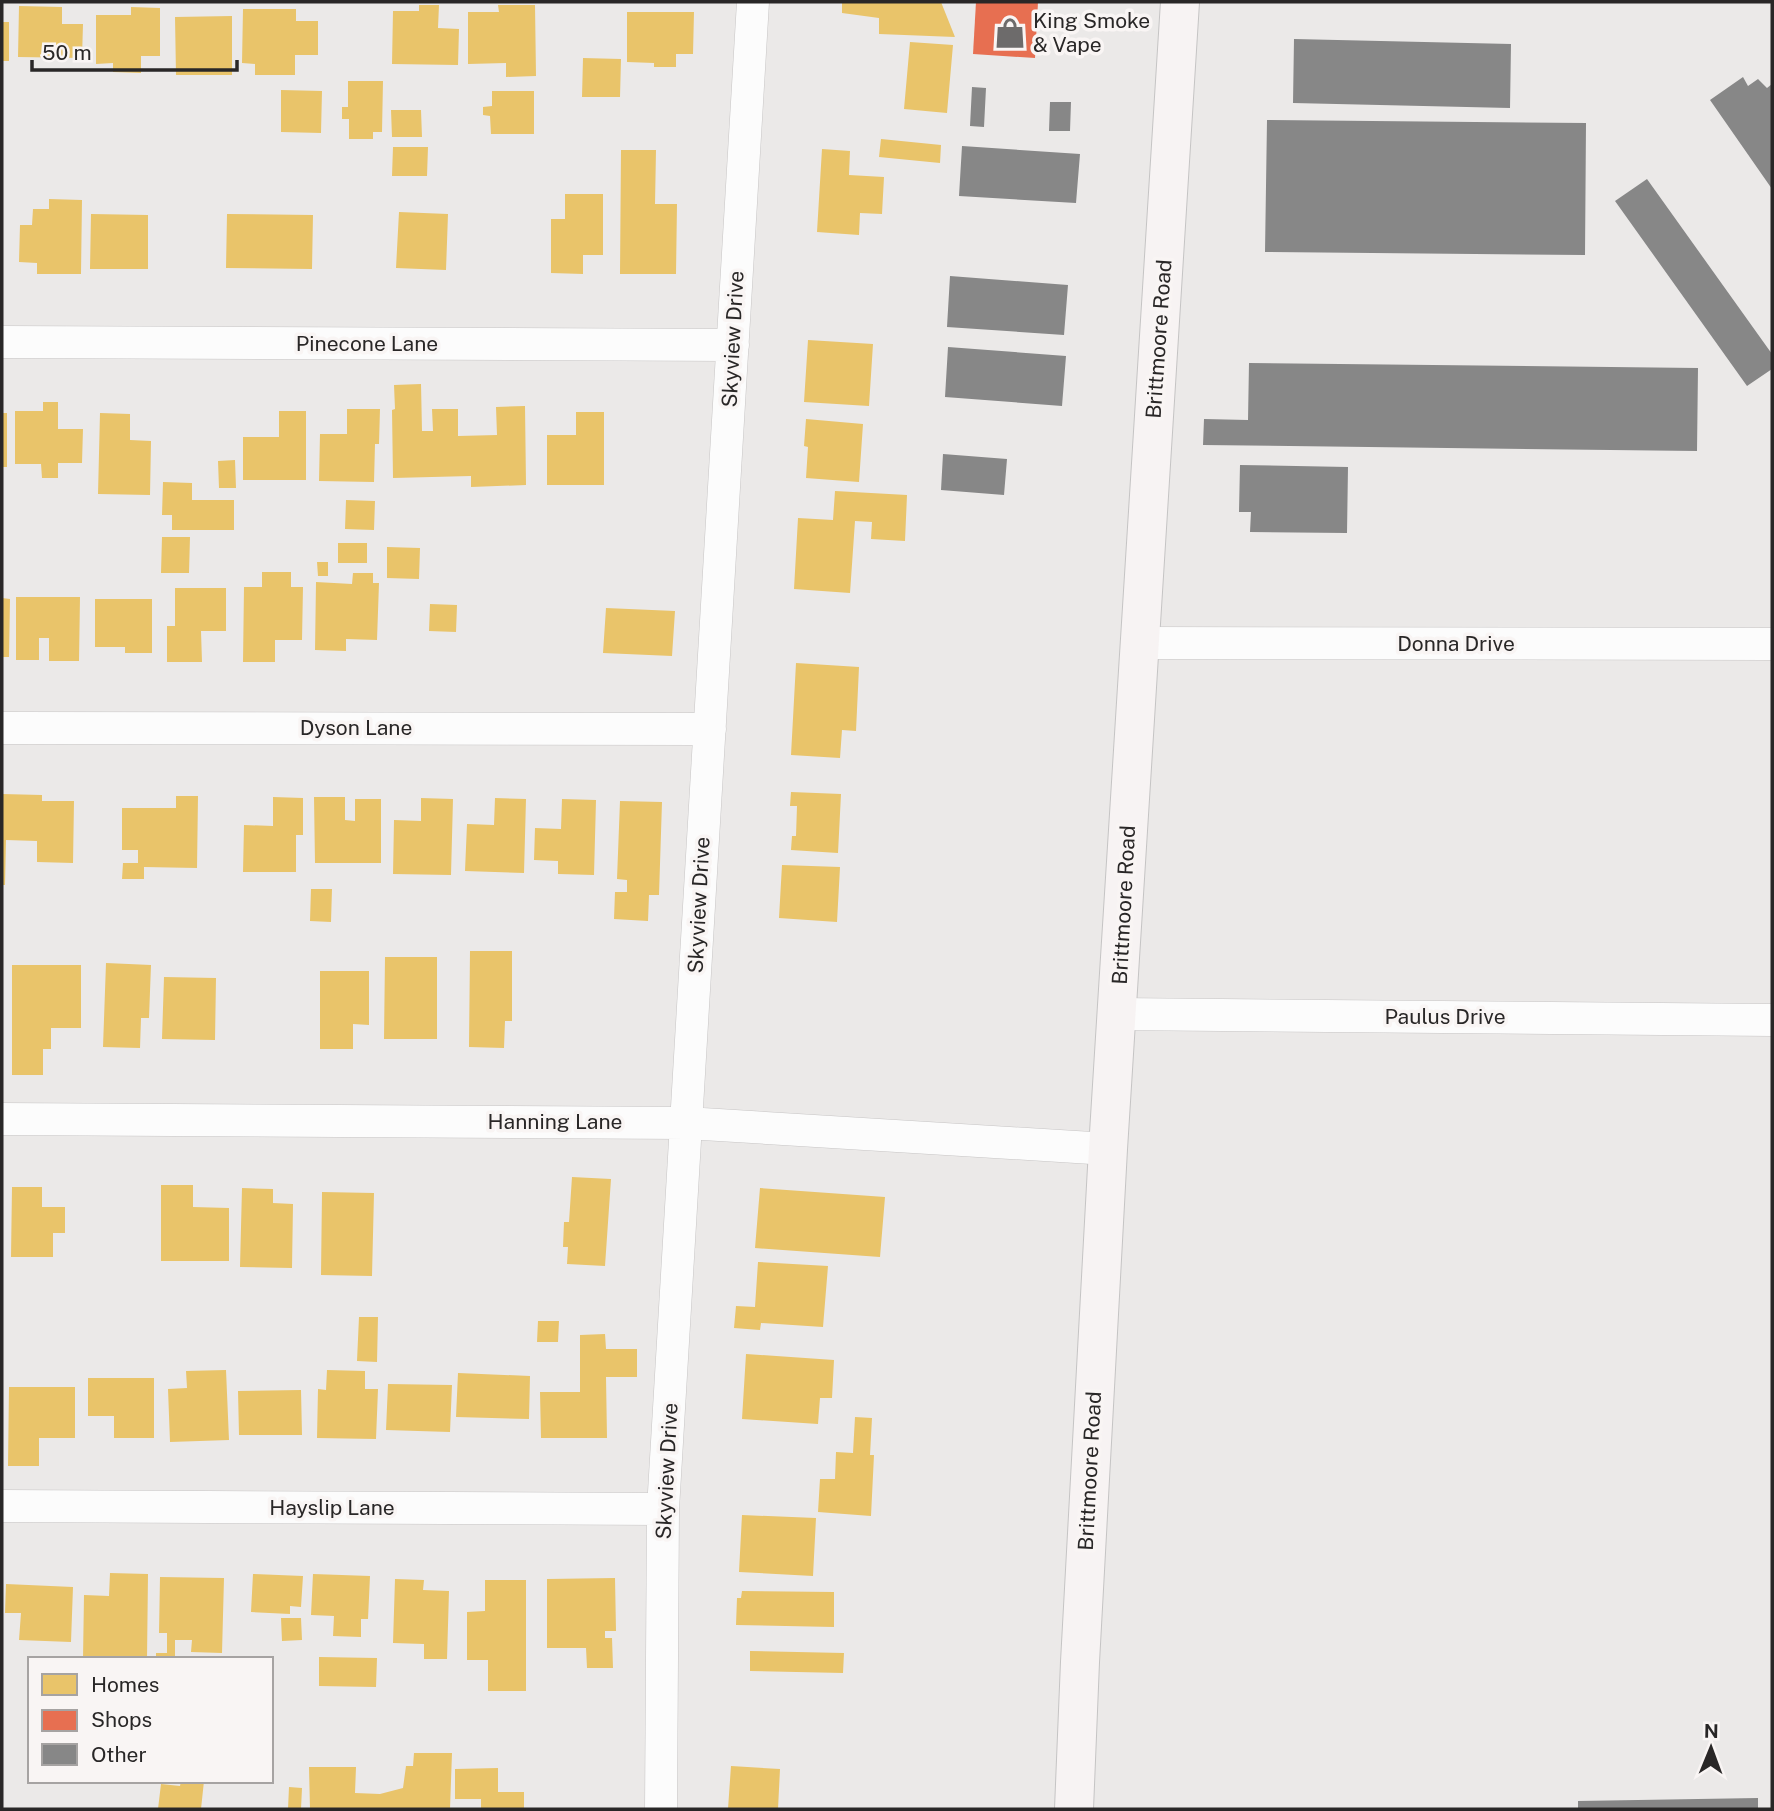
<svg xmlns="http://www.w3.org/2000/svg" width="1774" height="1811" font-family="'Public Sans',sans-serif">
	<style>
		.homes { fill: #e9c46a }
		.shops { fill: #e76f51 }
		.building { fill: #878787 }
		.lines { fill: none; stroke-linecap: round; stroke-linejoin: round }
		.minor-casing { stroke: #c7c5c5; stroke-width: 33 }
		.major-casing { stroke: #c5c4c4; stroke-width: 40 }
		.minor { stroke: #fcfcfc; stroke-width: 32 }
		.major { stroke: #f7f3f3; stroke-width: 38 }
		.labels { text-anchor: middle; stroke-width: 7; stroke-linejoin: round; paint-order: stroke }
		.poi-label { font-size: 21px; fill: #292727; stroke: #f9f5f4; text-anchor: start }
		.street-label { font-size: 21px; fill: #292727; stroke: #f9f5f4 }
	</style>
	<rect width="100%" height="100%" fill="#ebe9e8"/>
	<path class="homes" d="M 842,2 L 941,2 L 955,37 L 879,34 L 879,18 L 842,13 Z
		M 419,5 L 439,5 L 438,28 L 459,29 L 458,65 L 392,64 L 393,11 L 419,11 Z
		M 498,5 L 535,5 L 536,76 L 506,77 L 506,63 L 468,64 L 468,12 L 499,12 Z
		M 19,6 L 62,7 L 62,24 L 83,24 L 82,58 L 18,57 Z
		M 131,7 L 160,8 L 160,56 L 141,56 L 141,73 L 113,72 L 113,63 L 96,64 L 96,15 L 131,15 Z
		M 243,9 L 296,9 L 296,21 L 318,21 L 318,55 L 295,55 L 295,75 L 255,75 L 255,64 L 242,63 Z
		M 627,12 L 694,12 L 693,54 L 676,54 L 676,67 L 654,67 L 654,63 L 627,62 Z
		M 232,16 L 232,75 L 176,75 L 175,17 Z
		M 2,22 L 9,22 L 9,61 L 2,61 Z
		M 910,42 L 953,45 L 947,113 L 904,109 Z
		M 583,58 L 621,59 L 620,97 L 582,97 Z
		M 348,81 L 383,81 L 382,132 L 373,132 L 373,139 L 349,139 L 349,119 L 342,119 L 342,107 L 348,107 Z
		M 281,90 L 322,91 L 321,133 L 281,132 Z
		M 492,91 L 534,91 L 534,134 L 491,134 L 490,116 L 483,115 L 483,107 L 492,106 Z
		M 391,110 L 421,110 L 422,137 L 392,137 Z
		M 881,139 L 941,145 L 940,163 L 879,157 Z
		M 393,147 L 428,147 L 427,176 L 392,176 Z
		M 822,149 L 850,151 L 849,175 L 884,177 L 882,214 L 860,213 L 859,235 L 817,232 Z
		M 621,150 L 656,150 L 655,204 L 677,204 L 676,274 L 620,274 Z
		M 565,194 L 603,194 L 603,255 L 583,255 L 583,274 L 551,273 L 551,219 L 565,219 Z
		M 49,199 L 82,200 L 81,274 L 37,274 L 37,263 L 19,262 L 20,225 L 32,225 L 33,209 L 49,209 Z
		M 399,212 L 448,214 L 446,270 L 396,268 Z
		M 91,214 L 148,215 L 148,269 L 90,269 Z
		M 227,214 L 313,215 L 312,269 L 226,268 Z
		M 808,340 L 873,344 L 869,406 L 804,402 Z
		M 421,384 L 422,431 L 433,431 L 432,409 L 458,409 L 458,436 L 497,435 L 496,407 L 525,406 L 526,485 L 471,487 L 471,476 L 393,478 L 392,410 L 395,409 L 394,385 Z
		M 43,402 L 58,402 L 58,429 L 83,429 L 82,463 L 58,463 L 58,478 L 42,478 L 41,464 L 15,464 L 15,411 L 43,411 Z
		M 347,409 L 380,409 L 379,444 L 375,444 L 374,482 L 319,481 L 320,434 L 347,434 Z
		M 279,411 L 306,411 L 306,480 L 243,480 L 243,437 L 279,437 Z
		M 576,412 L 604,412 L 604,485 L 547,485 L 547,435 L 576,435 Z
		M 2,413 L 7,413 L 7,467 L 2,467 Z
		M 100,413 L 130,414 L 130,440 L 151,441 L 150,495 L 98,494 Z
		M 806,419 L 863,424 L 859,482 L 806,478 L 808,447 L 804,446 Z
		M 235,460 L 236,488 L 219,488 L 218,461 Z
		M 163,482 L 192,483 L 192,500 L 234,500 L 234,530 L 172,530 L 172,515 L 162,515 Z
		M 835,491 L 907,495 L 905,541 L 871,539 L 872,522 L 855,521 L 850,593 L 794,589 L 798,518 L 833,520 Z
		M 346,500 L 375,501 L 374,530 L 345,529 Z
		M 162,537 L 190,537 L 189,573 L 161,573 Z
		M 338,543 L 367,543 L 367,563 L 338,563 Z
		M 387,547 L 420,548 L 419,579 L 387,578 Z
		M 317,562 L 328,562 L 328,576 L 318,576 Z
		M 262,572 L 291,572 L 291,587 L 303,587 L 302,640 L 275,640 L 275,662 L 243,662 L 244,587 L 262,587 Z
		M 353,573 L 373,573 L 373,583 L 379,583 L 377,640 L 346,639 L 346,651 L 315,650 L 316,582 L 352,584 Z
		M 175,588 L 226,588 L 226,631 L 201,631 L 202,662 L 167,662 L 167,626 L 175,626 Z
		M 16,597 L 80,597 L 79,661 L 49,661 L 49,638 L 39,638 L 39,660 L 16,660 Z
		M 2,598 L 10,599 L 9,657 L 2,657 Z
		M 95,599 L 152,599 L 152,653 L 125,653 L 125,647 L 95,647 Z
		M 430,604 L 457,605 L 456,632 L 429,631 Z
		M 606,608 L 675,611 L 672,656 L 603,653 Z
		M 796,663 L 859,667 L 856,731 L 842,730 L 840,758 L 791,755 Z
		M 791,792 L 841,794 L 838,853 L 791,850 L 792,836 L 796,836 L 797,806 L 790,806 Z
		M 2,794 L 42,795 L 42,801 L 74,801 L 73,863 L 37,862 L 37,841 L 6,840 L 5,885 L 2,885 Z
		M 176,796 L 198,796 L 197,868 L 144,867 L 144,879 L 122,879 L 123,863 L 138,863 L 138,850 L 122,850 L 122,808 L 176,808 Z
		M 273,797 L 303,798 L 303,835 L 296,835 L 296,872 L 243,872 L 244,825 L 273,826 Z
		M 314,797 L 345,797 L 345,820 L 355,821 L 355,799 L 381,799 L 381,863 L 315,863 Z
		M 421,798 L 453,799 L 451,875 L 393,874 L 394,820 L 421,821 Z
		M 495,798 L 526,799 L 524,873 L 465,871 L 467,824 L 494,825 Z
		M 562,799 L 596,800 L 594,875 L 558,874 L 558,861 L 534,860 L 535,828 L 561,829 Z
		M 620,801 L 662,802 L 659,895 L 649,895 L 648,921 L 614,919 L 615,892 L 627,892 L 627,880 L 617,879 Z
		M 782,865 L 840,867 L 837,922 L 779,918 Z
		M 311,889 L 332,889 L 331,922 L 310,921 Z
		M 470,951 L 512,951 L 512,1021 L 505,1021 L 504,1048 L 469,1047 Z
		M 385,957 L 437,957 L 437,1039 L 384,1039 Z
		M 106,963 L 151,965 L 149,1018 L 141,1018 L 140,1048 L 103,1047 Z
		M 12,965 L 81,965 L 81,1028 L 51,1028 L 51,1049 L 43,1049 L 43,1075 L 12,1075 Z
		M 320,971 L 369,971 L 369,1025 L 353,1024 L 353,1049 L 320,1049 Z
		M 164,977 L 216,978 L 215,1040 L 162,1039 Z
		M 572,1177 L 611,1179 L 605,1266 L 567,1264 L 568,1247 L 563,1247 L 564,1222 L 569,1222 Z
		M 161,1185 L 193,1185 L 193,1207 L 229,1208 L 229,1261 L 161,1261 Z
		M 12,1187 L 42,1187 L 42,1207 L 65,1207 L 65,1233 L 53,1233 L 53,1257 L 11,1257 Z
		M 242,1188 L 273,1189 L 273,1203 L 293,1204 L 292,1268 L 240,1267 Z
		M 760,1188 L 885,1197 L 880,1257 L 755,1248 Z
		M 322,1192 L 374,1193 L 372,1276 L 321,1275 Z
		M 758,1262 L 828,1266 L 823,1327 L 761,1323 L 760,1330 L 734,1328 L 736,1306 L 755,1307 Z
		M 359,1317 L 378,1317 L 377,1362 L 357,1361 Z
		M 538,1321 L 559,1321 L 558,1342 L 537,1342 Z
		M 605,1334 L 606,1349 L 637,1349 L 637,1377 L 606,1377 L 607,1438 L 541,1438 L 540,1392 L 580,1392 L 580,1335 Z
		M 746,1354 L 834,1360 L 832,1398 L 820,1398 L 818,1424 L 742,1419 Z
		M 226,1370 L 229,1440 L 170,1442 L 168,1389 L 187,1388 L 186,1371 Z
		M 327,1370 L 365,1371 L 365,1389 L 378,1389 L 376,1439 L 317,1438 L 318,1389 L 326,1390 Z
		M 458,1373 L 530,1376 L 529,1419 L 456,1417 Z
		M 88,1378 L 154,1378 L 154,1438 L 114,1438 L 114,1416 L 88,1416 Z
		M 388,1384 L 452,1385 L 450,1432 L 386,1430 Z
		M 9,1387 L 75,1387 L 75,1438 L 39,1438 L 39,1466 L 8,1466 Z
		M 301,1390 L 302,1435 L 239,1435 L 238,1391 Z
		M 855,1417 L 872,1418 L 870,1455 L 874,1455 L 871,1516 L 818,1512 L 820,1479 L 835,1479 L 836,1452 L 853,1453 Z
		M 742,1515 L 816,1518 L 813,1576 L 739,1572 Z
		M 110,1573 L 148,1574 L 147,1659 L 83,1659 L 84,1595 L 109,1596 Z
		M 253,1574 L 303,1576 L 301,1607 L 290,1606 L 290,1614 L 251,1612 Z
		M 313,1574 L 370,1576 L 368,1619 L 361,1619 L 361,1637 L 333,1636 L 334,1616 L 311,1615 Z
		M 160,1577 L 224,1578 L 222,1653 L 191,1652 L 192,1640 L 175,1640 L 175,1659 L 156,1659 L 156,1653 L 167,1653 L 167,1633 L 159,1633 Z
		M 615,1578 L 616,1631 L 605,1631 L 605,1638 L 612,1638 L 613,1668 L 587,1668 L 586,1648 L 547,1648 L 547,1579 Z
		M 395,1579 L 424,1580 L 423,1590 L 449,1591 L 447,1659 L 424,1659 L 424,1644 L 393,1643 Z
		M 485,1580 L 526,1580 L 526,1691 L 488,1691 L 488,1660 L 467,1660 L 467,1612 L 485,1611 Z
		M 6,1584 L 73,1587 L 71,1642 L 19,1640 L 21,1613 L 5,1613 Z
		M 742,1591 L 834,1592 L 834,1627 L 736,1625 L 737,1598 L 741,1598 Z
		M 281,1618 L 301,1618 L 302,1640 L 282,1641 Z
		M 750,1651 L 844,1653 L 843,1673 L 750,1671 Z
		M 319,1657 L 377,1658 L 376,1687 L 319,1686 Z
		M 414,1753 L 452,1753 L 450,1809 L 310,1809 L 309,1767 L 356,1767 L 355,1793 L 380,1794 L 403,1788 L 406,1766 L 413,1766 Z
		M 731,1766 L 780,1769 L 778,1809 L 728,1809 Z
		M 498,1768 L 498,1792 L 524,1792 L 524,1809 L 481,1809 L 481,1799 L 455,1799 L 455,1769 Z
		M 181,1781 L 204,1781 L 201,1809 L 158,1809 L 161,1784 L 180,1786 Z
		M 289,1787 L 302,1788 L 301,1809 L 288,1809 Z"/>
	<path class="shops" d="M 976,2 L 1038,2 L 1035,58 L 973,54 Z"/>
	<path class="building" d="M 1294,39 L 1511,44 L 1510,108 L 1293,103 Z
		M 1743,77 L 1748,86 L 1758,79 L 1767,88 L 1772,84 L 1772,189 L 1710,100 Z
		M 972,87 L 986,88 L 984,127 L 970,126 Z
		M 1050,102 L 1071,102 L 1070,131 L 1049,131 Z
		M 1267,120 L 1586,123 L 1585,255 L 1265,252 Z
		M 962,146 L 1080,154 L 1076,203 L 959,196 Z
		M 1647,179 L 1772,354 L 1772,369 L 1747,386 L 1615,201 Z
		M 950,276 L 1068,285 L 1064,335 L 947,327 Z
		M 948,347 L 1066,356 L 1062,406 L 945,397 Z
		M 1249,363 L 1698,368 L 1697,451 L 1203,445 L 1204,419 L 1248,420 Z
		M 943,454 L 1007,459 L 1004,495 L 941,490 Z
		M 1240,465 L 1348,467 L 1347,533 L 1250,532 L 1251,512 L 1239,512 Z
		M 1758,1798 L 1758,1809 L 1578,1809 L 1578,1801 Z"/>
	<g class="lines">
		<defs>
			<path id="minor" d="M 2,342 L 733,345
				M 1140,643 L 1772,644
				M 2,728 L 710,729
				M 1117,1014 L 1772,1020
				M 2,1119 L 686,1123 L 1108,1149
				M 2,1506 L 663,1509
				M 661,1809 L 663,1509 L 753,2"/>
			<path id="major" d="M 1074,1809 L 1080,1662 L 1108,1149 L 1180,2"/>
		</defs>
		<use href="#minor" class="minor-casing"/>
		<use href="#major" class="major-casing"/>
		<use href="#minor" class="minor"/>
		<use href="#major" class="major"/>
	</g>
	<defs>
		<symbol id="shop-bare" viewBox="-9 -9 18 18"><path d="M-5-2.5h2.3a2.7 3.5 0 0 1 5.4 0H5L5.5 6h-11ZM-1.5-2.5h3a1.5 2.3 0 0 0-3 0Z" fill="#6d6b6b" stroke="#f9f5f4" stroke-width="2.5" paint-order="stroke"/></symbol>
	</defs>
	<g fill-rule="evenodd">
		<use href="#shop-bare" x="988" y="11" width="44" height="44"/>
	</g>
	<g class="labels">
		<g class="poi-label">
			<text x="1033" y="28">King Smoke<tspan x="1033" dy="24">&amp; Vape</tspan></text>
		</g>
		<g class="street-label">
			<text transform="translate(733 339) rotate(-87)" y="7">Skyview Drive</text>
			<text transform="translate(1159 339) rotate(-86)" y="7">Brittmoore Road</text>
			<text x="367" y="351">Pinecone Lane</text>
			<text x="1456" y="651">Donna Drive</text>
			<text x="356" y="735">Dyson Lane</text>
			<text transform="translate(699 905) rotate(-87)" y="7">Skyview Drive</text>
			<text transform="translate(1124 905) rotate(-87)" y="7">Brittmoore Road</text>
			<text x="1445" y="1024">Paulus Drive</text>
			<text x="555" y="1129">Hanning Lane</text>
			<text transform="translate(667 1471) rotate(-87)" y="7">Skyview Drive</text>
			<text transform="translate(1090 1471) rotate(-87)" y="7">Brittmoore Road</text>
			<text x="332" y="1515">Hayslip Lane</text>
		</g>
	</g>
	<rect width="1774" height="1811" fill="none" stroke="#292727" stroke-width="7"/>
	<rect x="28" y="1657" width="245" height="126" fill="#f9f5f4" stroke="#a6a3a2" stroke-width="2"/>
	<rect x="42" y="1674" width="35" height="21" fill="#e9c46a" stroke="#a6a3a2" stroke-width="2"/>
	<text x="91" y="1692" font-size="21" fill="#292727">Homes</text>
	<rect x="42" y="1710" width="35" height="21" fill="#e76f51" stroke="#a6a3a2" stroke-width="2"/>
	<text x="91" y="1727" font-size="21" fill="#292727">Shops</text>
	<rect x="42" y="1744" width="35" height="21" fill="#878787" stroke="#a6a3a2" stroke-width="2"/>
	<text x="91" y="1762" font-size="21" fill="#292727">Other</text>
	<g transform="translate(1711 1748) rotate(1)" stroke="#f9f5f4" stroke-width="5" paint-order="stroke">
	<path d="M0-5L12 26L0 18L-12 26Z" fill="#292727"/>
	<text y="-10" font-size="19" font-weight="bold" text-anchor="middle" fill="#292727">N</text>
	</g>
	<path d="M32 60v10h205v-10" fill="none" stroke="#292727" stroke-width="3.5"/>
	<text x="42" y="60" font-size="21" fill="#292727" stroke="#f9f5f4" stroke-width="5" paint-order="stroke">50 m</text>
</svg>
